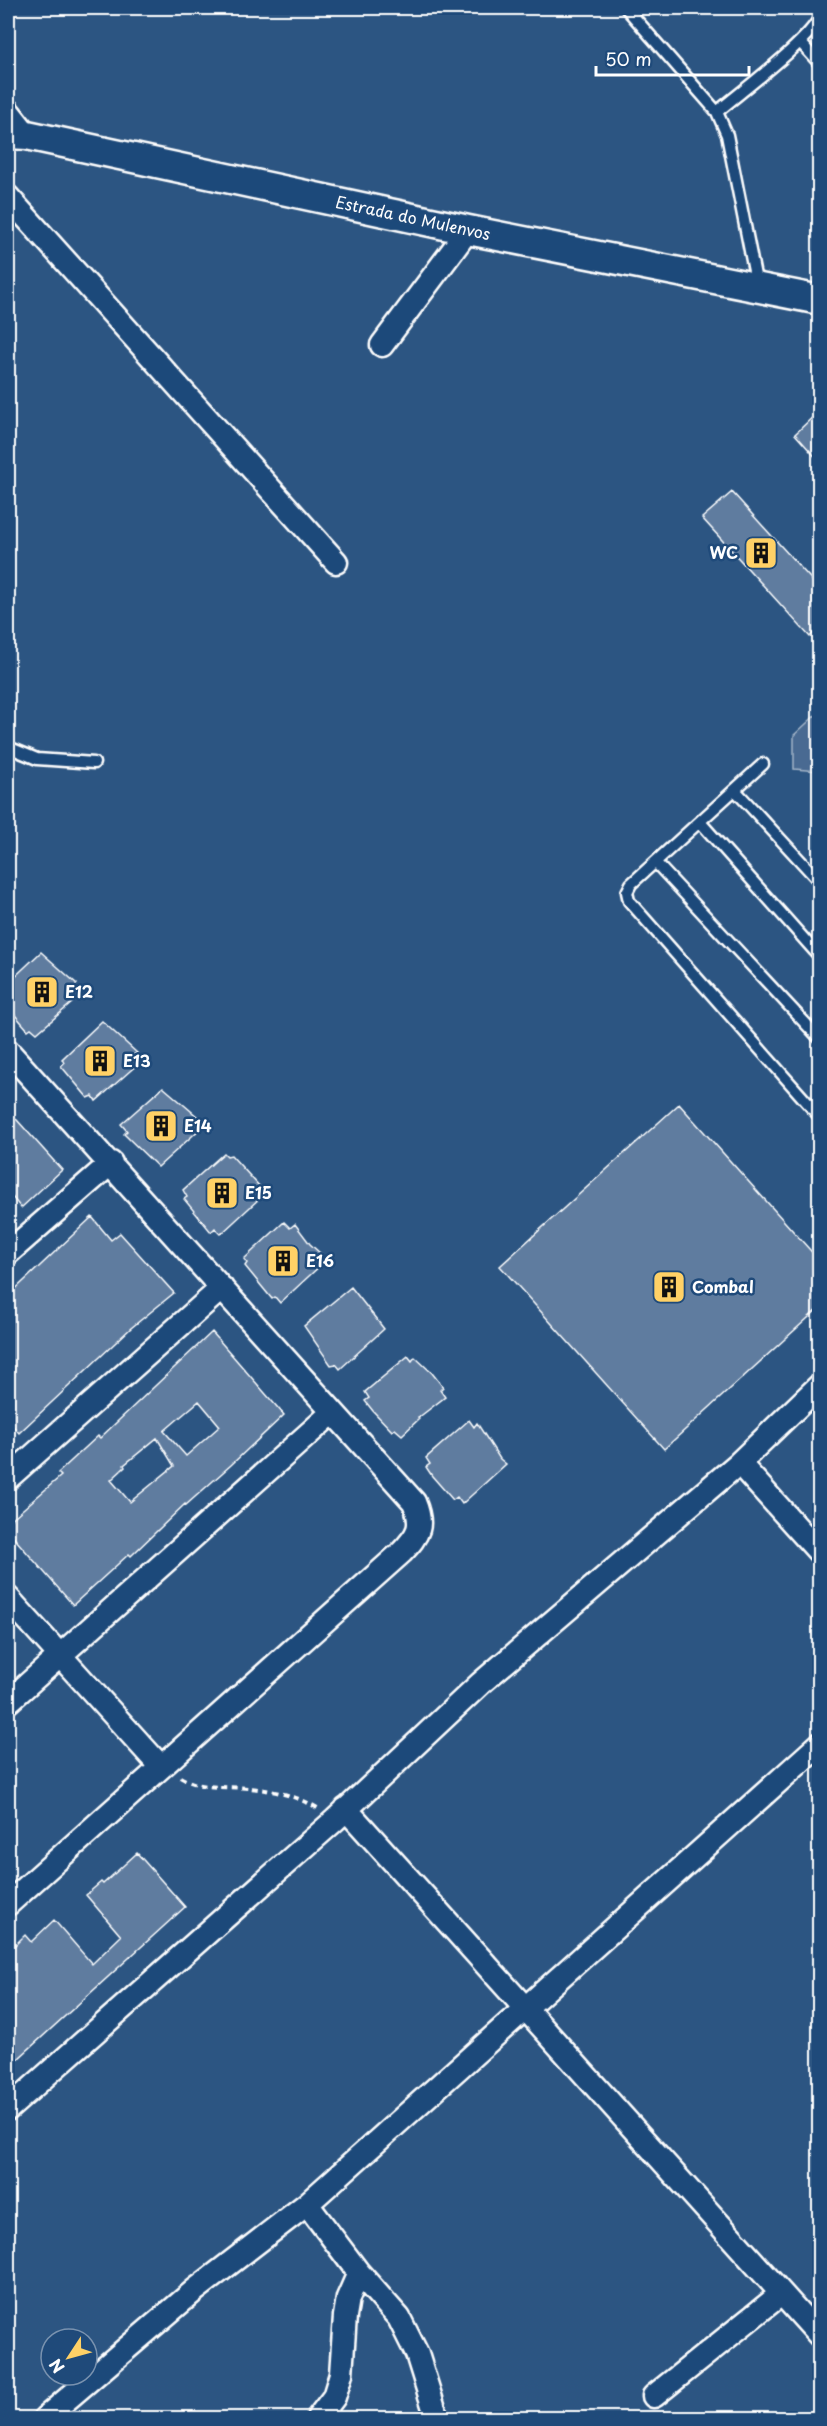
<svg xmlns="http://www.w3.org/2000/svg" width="827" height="2426" font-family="'Playpen Sans',sans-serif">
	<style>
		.green { fill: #486b92; stroke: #a4b5c8; stroke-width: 1.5 }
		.building { fill: #5e7c9f; stroke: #fff; stroke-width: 1.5; fill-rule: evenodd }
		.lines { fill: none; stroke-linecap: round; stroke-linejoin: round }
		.service-casing { stroke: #fff; stroke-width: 15 }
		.minor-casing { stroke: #fff; stroke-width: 27 }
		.tertiary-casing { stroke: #fff; stroke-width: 33 }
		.path { stroke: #fff; stroke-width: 4; stroke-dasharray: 6 4.5; stroke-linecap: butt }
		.service { stroke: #1f4a7a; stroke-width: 10 }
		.minor { stroke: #1f4a7a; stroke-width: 22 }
		.tertiary { stroke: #1f4a7a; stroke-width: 28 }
		.labels { text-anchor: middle; stroke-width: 5; stroke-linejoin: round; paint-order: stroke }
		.street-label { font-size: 16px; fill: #fff; stroke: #1f4a7a }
		.poi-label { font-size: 16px; font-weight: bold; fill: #fff; stroke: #1f4a7a; text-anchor: start }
	</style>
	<rect width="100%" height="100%" fill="#2c5582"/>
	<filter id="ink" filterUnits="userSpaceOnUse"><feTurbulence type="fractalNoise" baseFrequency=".0167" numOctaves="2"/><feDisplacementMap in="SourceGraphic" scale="12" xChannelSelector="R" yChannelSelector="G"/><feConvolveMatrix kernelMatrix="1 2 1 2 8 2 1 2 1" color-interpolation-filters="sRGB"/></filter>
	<g filter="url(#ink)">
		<path class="green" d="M 819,712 L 819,771 L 794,769 L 794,735 Z"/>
		<path class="building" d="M 819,411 L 819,461 L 795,434 Z
			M 732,492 L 819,588 L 819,627 L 810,637 L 702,518 Z
			M 41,952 L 77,984 L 73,988 L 80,996 L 37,1033 L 31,1028 L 28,1030 L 8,1007 L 8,983 Z
			M 102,1021 L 137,1053 L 133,1055 L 139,1063 L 96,1101 L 93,1096 L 88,1098 L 61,1066 L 64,1063 L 62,1059 Z
			M 163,1087 L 198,1117 L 195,1120 L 201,1128 L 158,1167 L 124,1134 L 127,1131 L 121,1124 Z
			M 679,1104 L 819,1260 L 819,1308 L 664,1449 L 500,1266 Z
			M 8,1110 L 62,1170 L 21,1208 L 8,1192 Z
			M 224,1153 L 227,1156 L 231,1155 L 260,1187 L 256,1190 L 261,1197 L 221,1234 L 215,1228 L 211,1232 L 184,1199 L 187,1197 L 183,1190 Z
			M 92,1217 L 111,1240 L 120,1233 L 174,1293 L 131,1328 L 19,1433 L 8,1420 L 8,1296 Z
			M 284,1222 L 290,1228 L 295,1224 L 310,1244 L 321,1254 L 317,1258 L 322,1264 L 280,1303 L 275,1297 L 272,1299 L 245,1266 L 247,1263 L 244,1259 Z
			M 351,1287 L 384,1329 L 340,1369 L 336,1364 L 331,1365 L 304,1326 Z
			M 212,1332 L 284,1415 L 231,1465 L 186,1505 L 185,1504 L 131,1556 L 129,1554 L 73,1605 L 8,1531 L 8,1522 L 61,1476 L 58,1473 L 98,1436 L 100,1438 ZM 199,1401 L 220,1426 L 186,1456 L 164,1431 ZM 157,1438 L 174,1466 L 130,1502 L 111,1480 L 125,1467 L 124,1465 Z
			M 408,1356 L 412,1361 L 415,1357 L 432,1373 L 443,1387 L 440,1390 L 445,1397 L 418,1418 L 419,1419 L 402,1435 L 395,1429 L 392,1431 L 373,1411 L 365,1401 L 369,1398 L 365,1392 Z
			M 469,1420 L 474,1427 L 477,1423 L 500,1459 L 506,1464 L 462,1504 L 457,1497 L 453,1500 L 432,1476 L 426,1467 L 430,1464 L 426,1458 Z
			M 137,1853 L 185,1907 L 8,2068 L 8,1952 L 25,1935 L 31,1942 L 54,1920 L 92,1964 L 121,1936 L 86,1895 L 101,1882 L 103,1884 Z"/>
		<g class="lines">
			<defs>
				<path id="service" d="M 626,8 L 717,112 L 727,135 L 757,286
					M 800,42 L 820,64
					M 717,112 C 739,93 811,40 820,16
					M 8,747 L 37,759 L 94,763
					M 763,764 L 631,884 L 627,892 L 629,901 L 820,1117
					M 701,823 L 820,957
					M 656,863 L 820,1039
					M 820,882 L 735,790 L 820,882"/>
				<path id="minor" d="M 8,111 L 27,135
					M 8,197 L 336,562
					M 382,345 L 468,230
					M 8,1051 L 414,1502 C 424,1526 419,1534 402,1552 L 8,1904
					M 8,1253 L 111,1163
					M 739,1463 L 820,1553
					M 8,1478 L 222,1288
					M 8,1598 L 161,1767
					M 8,1702 L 333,1412
					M 346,1809 L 820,2336
					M 8,2109 L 335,1820 L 481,1683 L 739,1463 L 820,1385
					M 307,2204 L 359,2273 L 399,2318 L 417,2354 L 437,2418
					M 654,2396 L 781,2294
					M 45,2418 L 194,2291 L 307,2204 L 820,1744
					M 318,2418 L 334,2397 L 341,2374 L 345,2316 L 348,2298 L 359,2273"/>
				<path id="tertiary" d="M 8,134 L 27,135 L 468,230 L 820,300"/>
			</defs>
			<use href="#service" class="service-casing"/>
			<use href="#minor" class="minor-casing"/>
			<use href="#tertiary" class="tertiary-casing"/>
			<path class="path" d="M 180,1777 C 202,1790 223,1786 248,1788 C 273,1790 298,1796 319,1809"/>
			<use href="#service" class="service"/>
			<use href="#minor" class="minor"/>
			<use href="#tertiary" class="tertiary"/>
		</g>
	</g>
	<defs>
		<symbol id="building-square" viewBox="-11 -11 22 22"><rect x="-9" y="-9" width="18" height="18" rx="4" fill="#ffd166" stroke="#1f4a7a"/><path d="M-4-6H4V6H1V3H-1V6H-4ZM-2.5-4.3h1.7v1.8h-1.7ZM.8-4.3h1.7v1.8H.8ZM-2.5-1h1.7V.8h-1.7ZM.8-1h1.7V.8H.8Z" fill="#111"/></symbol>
	</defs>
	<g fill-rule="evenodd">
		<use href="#building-square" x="742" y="534" width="38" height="38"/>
		<use href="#building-square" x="23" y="973" width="38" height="38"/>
		<use href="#building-square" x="81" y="1042" width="38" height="38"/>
		<use href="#building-square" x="142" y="1107" width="38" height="38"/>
		<use href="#building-square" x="203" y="1174" width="38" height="38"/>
		<use href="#building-square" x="264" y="1242" width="38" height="38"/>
		<use href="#building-square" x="650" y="1268" width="38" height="38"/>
	</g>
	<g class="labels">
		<g class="street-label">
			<text transform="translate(413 218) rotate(12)" y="6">Estrada do Mulenvos</text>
		</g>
		<g class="poi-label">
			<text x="738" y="559" text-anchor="end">WC</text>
			<text x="65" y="998">E12</text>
			<text x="123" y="1067">E13</text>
			<text x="184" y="1132">E14</text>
			<text x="245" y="1199">E15</text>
			<text x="306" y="1267">E16</text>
			<text x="692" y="1293">Combal</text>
		</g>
	</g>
	<rect width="827" height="2426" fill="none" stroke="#1f4a7a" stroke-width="30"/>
	<rect x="15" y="15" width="797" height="2396" fill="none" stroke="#fff" stroke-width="2" filter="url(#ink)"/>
	<g transform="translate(69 2357) rotate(234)"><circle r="28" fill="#1f4a7a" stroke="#7992af" stroke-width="1.5"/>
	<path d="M0-4.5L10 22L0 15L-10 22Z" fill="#ffd166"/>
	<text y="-9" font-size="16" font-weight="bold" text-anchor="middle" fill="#ffffff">N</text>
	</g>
	<path d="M596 66v9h153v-9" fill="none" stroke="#ffffff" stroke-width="3"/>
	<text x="605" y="66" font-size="18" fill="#ffffff" stroke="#1f4a7a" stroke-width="4.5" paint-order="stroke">50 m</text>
</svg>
